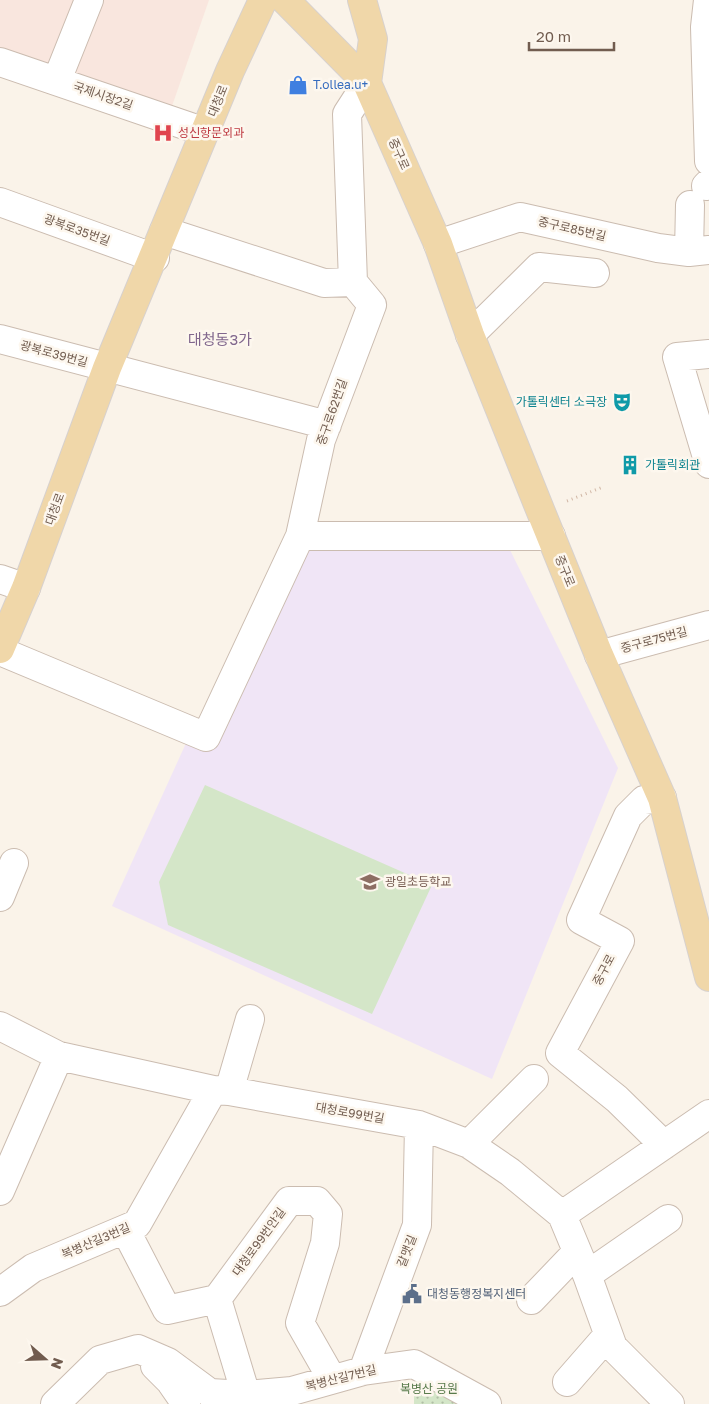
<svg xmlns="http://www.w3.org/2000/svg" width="709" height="1404" font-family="'Golos Text','Noto Sans KR',sans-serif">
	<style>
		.commercial { fill: #f9e6de }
		.education { fill: #f0e5f6 }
		.grass { fill: #d4e6c8 }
		.park { fill: url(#park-dots) }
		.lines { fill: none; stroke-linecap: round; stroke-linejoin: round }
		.minor-casing { stroke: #cbbcb0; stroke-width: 30 }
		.major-casing { stroke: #d7d1ce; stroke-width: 30 }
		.path { stroke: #d1b7a6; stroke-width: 3; stroke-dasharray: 1 4; stroke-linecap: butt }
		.minor { stroke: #fff; stroke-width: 28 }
		.major { stroke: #f0d7a9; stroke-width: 28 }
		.labels { text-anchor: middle; stroke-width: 5; stroke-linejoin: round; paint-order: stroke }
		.shop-label { font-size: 12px; fill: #366cbe; stroke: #fdf7ee; text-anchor: start }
		.street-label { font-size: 12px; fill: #715c4f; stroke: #fdf7ee }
		.health-label { font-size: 12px; fill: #be3a42; stroke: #fdf7ee; text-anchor: start }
		.culture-label { font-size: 12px; fill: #0d838f; stroke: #fdf7ee; text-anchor: end }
		.education-label { font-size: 12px; fill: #785e54; stroke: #fdf7ee; text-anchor: start }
		.service-label { font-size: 12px; fill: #4e5e75; stroke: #fdf7ee; text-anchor: start }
		.park-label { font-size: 12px; fill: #597b4c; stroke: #fdf7ee }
		.quarter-label { font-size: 15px; fill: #81678d; stroke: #fdf7ee }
	</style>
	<defs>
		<pattern id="park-dots" width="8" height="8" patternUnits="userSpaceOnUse" patternTransform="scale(1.25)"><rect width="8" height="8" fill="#d4e6c8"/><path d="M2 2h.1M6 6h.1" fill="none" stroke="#b0bea5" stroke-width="1.8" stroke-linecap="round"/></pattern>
	</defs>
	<rect width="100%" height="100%" fill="#faf3e9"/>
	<path class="commercial" d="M 0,0 L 209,0 L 172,106 L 0,57 Z"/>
	<path class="education" d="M 306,550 L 510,550 L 618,768 L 492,1079 L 112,906 L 187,741 Z"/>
	<path class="grass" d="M 205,785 L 432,885 L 372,1014 L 168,925 L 159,882 Z"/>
	<path class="park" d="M 414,1364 L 487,1404 L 414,1404 Z"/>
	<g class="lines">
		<defs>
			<path id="minor" d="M 708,0 L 705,27 L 709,161
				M 0,62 L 205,132
				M 57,80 L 89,0
				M 706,186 L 709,183
				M 0,202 L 155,258
				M 164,231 L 324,283 L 353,282
				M 438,244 L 520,217 L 658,248 L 689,252 L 709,250
				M 689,252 L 690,205
				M 470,335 L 539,267 L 595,273
				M 0,339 L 327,425
				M 709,354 L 677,357 L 709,464
				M 300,536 L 551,536
				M 0,579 L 26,588
				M 0,651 L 206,737 L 300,536 L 321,440 L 372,305 L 353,282 L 347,114 L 367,83
				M 599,655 L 709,625
				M 662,798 L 644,800 L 628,816 L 581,920 L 620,941 L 560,1053 L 617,1099 L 664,1145
				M 0,897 L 14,863
				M 0,1026 L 59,1056 L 213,1090 L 229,1091 L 419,1125 L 469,1144 L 510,1172 L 562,1215 L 587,1275 L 613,1347 L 670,1404
				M 229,1091 L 250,1019
				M 469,1144 L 534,1079
				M 0,1191 L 59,1056
				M 562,1215 L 709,1114
				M 125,1229 L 167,1310 L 217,1299 L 289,1201 L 317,1201 L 328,1214 L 325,1243 L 300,1323 L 332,1379
				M 587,1275 L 668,1219
				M 0,1292 L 33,1268 L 137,1224 L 213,1090
				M 217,1299 L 246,1395
				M 531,1300 L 577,1252
				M 155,1366 L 170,1381 L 186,1404
				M 363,1371 L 417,1225 L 419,1125
				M 567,1382 L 608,1335
				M 55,1404 L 100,1360 L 138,1349 L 168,1362 L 210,1393 L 246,1395 L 292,1391 L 363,1371 L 414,1364 L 487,1404"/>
			<path id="major" d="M 285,0 L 367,83 L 438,244 L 470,335 L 541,512 L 599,655 L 662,798 L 709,977
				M 362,0 L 373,39 L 367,83
				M 0,649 L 26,588 L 107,368 L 230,71 L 263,0"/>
		</defs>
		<use href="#minor" class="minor-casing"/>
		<use href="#major" class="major-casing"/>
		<path class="path" d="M 567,501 L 603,487"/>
		<use href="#minor" class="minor"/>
		<use href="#major" class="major"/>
	</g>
	<defs>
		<symbol id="shop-bare" viewBox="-9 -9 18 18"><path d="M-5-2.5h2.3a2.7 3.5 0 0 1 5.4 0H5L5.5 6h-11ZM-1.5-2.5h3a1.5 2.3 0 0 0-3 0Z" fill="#3f7fe0" stroke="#fdf7ee" stroke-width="2.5" paint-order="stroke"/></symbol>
		<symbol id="hospital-bare" viewBox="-9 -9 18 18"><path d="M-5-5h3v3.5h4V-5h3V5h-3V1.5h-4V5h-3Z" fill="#e0444e" stroke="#fdf7ee" stroke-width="2.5" paint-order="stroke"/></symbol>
		<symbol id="theatre-bare" viewBox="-9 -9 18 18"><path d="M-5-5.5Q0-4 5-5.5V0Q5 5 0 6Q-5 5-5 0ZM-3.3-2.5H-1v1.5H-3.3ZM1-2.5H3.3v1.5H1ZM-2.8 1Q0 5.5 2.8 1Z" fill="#0f9aa8" stroke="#fdf7ee" stroke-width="2.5" paint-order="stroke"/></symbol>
		<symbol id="building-bare" viewBox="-9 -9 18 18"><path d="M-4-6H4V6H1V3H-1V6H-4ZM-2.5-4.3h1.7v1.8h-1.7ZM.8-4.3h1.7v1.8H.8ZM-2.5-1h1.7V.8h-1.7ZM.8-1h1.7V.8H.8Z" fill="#0f9aa8" stroke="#fdf7ee" stroke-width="2.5" paint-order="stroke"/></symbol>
		<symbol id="school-bare" viewBox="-9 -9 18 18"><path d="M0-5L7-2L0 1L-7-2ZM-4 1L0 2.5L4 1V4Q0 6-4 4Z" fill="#8d6e63" stroke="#fdf7ee" stroke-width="2.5" paint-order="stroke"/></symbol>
		<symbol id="civic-bare" viewBox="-9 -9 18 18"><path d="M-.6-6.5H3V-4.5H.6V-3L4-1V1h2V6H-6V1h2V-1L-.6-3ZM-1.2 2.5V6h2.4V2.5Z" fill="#5c6f8a" stroke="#fdf7ee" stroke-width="2.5" paint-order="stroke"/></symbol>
	</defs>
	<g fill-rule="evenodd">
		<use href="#shop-bare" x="284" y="71" width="28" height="28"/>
		<use href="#hospital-bare" x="149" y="119" width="28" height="28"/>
		<use href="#theatre-bare" x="608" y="388" width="28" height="28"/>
		<use href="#building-bare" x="616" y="451" width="28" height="28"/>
		<use href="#school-bare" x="356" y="868" width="28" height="28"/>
		<use href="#civic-bare" x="398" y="1280" width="28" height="28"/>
	</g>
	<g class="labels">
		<g class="shop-label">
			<text x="313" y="89">T.ollea.u+</text>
		</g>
		<g class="street-label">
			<text transform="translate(103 96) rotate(19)" y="4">국제시장2길</text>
			<text transform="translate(218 101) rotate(-68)" y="4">대청로</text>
			<text transform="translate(399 154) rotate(66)" y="4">중구로</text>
			<text transform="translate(572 229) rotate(13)" y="4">중구로85번길</text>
			<text transform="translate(77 230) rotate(20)" y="4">광복로35번길</text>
			<text transform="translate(54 354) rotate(15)" y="4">광복로39번길</text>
			<text transform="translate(332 412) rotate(-71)" y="4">중구로62번길</text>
			<text transform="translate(55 509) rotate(-70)" y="4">대청로</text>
			<text transform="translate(565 571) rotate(68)" y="4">중구로</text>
			<text transform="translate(654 640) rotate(-15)" y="4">중구로75번길</text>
			<text transform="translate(604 970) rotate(-62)" y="4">중구로</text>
			<text transform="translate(350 1113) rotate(10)" y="4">대청로99번길</text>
			<text transform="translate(96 1241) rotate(-23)" y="4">복병산길3번길</text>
			<text transform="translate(259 1242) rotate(-54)" y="4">대청로99번안길</text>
			<text transform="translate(407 1251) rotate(-69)" y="4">갈맷길</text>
			<text transform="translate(341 1378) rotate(-14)" y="4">복병산길7번길</text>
		</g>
		<g class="health-label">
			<text x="178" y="137">성신항문외과</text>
		</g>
		<g class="culture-label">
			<text x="607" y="406">가톨릭센터 소극장</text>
			<text x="645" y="469" text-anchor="start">가톨릭회관</text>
		</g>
		<g class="education-label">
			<text x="385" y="886">광일초등학교</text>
		</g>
		<g class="service-label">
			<text x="427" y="1298">대청동행정복지센터</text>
		</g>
		<g class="park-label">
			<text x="429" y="1393">복병산 공원</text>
		</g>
		<g class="quarter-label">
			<text x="220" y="345">대청동3가</text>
		</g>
	</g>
	<g transform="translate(45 1359) rotate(110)" stroke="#fdf7ee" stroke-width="4" paint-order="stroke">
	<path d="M0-4L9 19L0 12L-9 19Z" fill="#715c4f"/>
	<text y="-8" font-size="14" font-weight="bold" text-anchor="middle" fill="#715c4f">N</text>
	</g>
	<path d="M529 42v8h85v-8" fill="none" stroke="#715c4f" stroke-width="2.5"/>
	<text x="536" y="42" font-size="15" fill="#715c4f" stroke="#fdf7ee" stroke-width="4" paint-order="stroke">20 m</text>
</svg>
